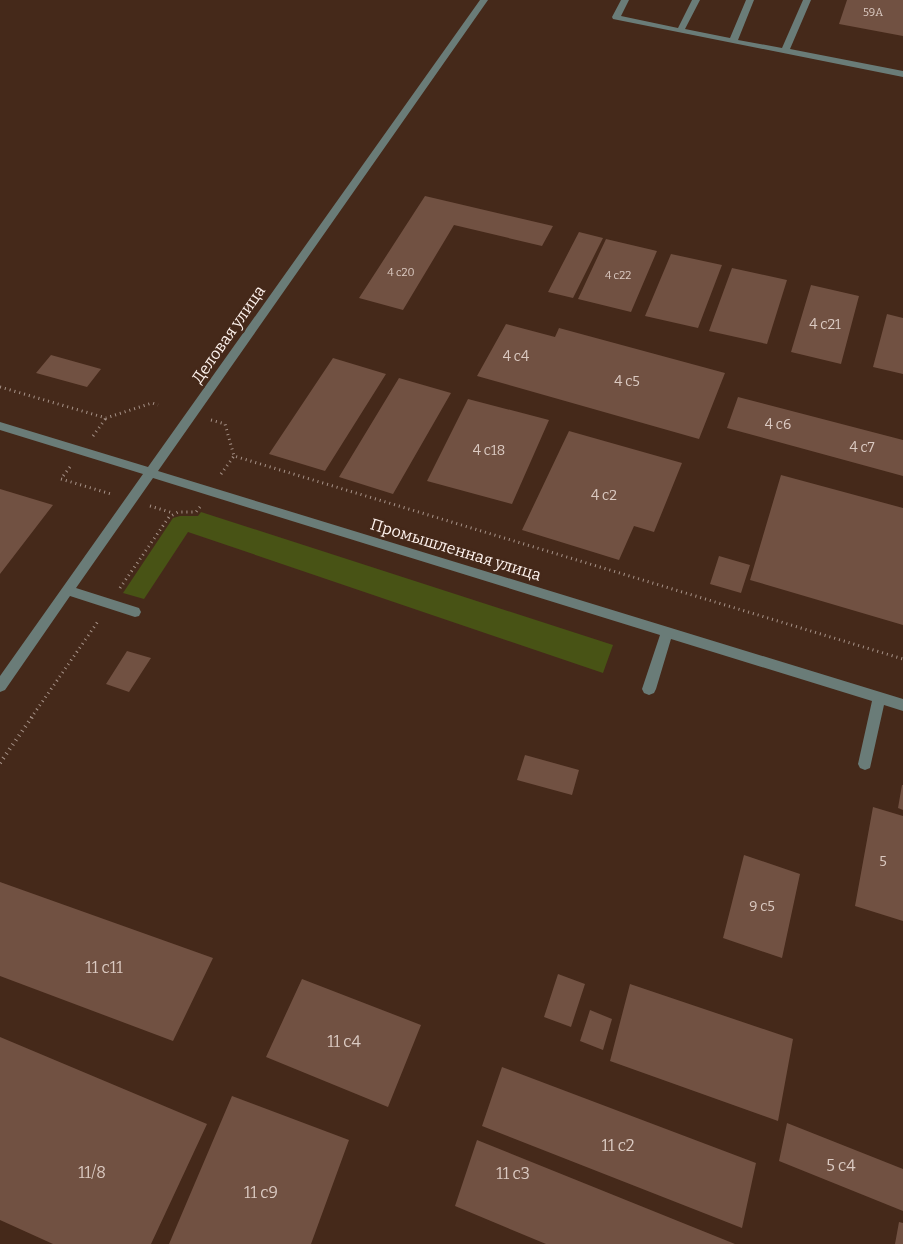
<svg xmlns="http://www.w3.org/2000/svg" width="903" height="1244" font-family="Bitter,serif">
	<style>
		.green { fill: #485315 }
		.building { fill: #715142 }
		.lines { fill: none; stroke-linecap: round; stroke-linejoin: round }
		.path-far1 { stroke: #a79389; stroke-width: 3; stroke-dasharray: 1 4; stroke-linecap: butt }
		.path { stroke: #a79389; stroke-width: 4; stroke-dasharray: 1 4.5; stroke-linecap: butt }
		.minor { fill: #6a7c78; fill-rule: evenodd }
		.labels { text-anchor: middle; stroke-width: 5; stroke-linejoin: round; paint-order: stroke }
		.far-number-label { font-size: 11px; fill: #dbcac2 }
		.number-label { font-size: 14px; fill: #dbcac2 }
		.street-label { font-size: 16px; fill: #fef2ed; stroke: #45291a }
		.near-number-label { font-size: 16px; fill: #dbcac2 }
	</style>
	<rect width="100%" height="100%" fill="#45291a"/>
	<path class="green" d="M 201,512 L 613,645 L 603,673 L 188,532 L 144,599 L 123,593 L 173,518 L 180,516 L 198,516 Z"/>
	<path class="building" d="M 847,0 L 903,0 L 903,36 L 839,24 Z
		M 425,196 L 553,226 L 542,246 L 454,225 L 403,310 L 359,298 Z
		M 579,232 L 603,238 L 573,298 L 548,292 Z
		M 606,239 L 657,251 L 631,312 L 578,299 Z
		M 671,254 L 722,265 L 698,328 L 645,316 Z
		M 732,268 L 787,280 L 767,344 L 709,331 Z
		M 811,285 L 859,296 L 841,364 L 791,352 Z
		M 887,314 L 903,318 L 903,374 L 873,367 Z
		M 506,324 L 555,337 L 559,328 L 725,373 L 699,439 L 477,376 Z
		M 51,355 L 101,369 L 87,387 L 36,373 Z
		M 333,358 L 386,374 L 325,471 L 269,454 Z
		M 399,378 L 451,393 L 393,494 L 339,477 Z
		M 738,397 L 903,440 L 903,476 L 727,428 Z
		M 468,399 L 549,420 L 512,504 L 427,481 Z
		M 569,431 L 682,463 L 654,532 L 634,526 L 619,560 L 522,530 Z
		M 781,475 L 903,508 L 903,625 L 750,580 Z
		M 0,489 L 53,505 L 0,574 Z
		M 719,556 L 750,565 L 741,593 L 710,584 Z
		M 127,651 L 151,658 L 129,692 L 106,684 Z
		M 525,755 L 579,770 L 572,795 L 517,780 Z
		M 902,785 L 903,785 L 903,810 L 898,808 Z
		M 873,807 L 903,816 L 903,921 L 855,906 Z
		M 744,855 L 800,874 L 782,958 L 723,938 Z
		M 0,882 L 213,958 L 173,1041 L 0,976 Z
		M 558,974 L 585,984 L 571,1027 L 544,1017 Z
		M 302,979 L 421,1025 L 388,1107 L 266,1057 Z
		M 630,984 L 793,1039 L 778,1121 L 610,1061 Z
		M 590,1010 L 612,1019 L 603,1050 L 580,1041 Z
		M 0,1037 L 207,1124 L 151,1244 L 53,1244 L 0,1220 Z
		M 502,1067 L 756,1163 L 742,1228 L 482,1126 Z
		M 232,1096 L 349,1140 L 311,1244 L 169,1244 Z
		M 787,1123 L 903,1169 L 903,1211 L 779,1161 Z
		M 477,1140 L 735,1244 L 546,1244 L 455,1206 Z
		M 899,1222 L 903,1223 L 903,1244 L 895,1244 Z"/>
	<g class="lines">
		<path class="path-far1" d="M 0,387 L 106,418 L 152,403 L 158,405
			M 211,420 L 225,424 L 234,456 L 903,659
			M 93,436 L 106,418
			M 70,467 L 61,479 L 111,494
			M 221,474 L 234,456
			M 150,506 L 173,513
			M 120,588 L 169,517 L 178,512 L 196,512 L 200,507
			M 31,718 L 99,620"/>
		<path class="path" d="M 0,763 L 32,717"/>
		<path class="minor" d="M 480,0 L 488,0 L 158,471 L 903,699 L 903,711 L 884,705 L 870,768 L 865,770 L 860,768 L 858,764 L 872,701 L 671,639 L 656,689 L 654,693 L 649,695 L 644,693 L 642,689 L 660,635 L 153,478 L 76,588 L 139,608 L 141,612 L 139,616 L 135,617 L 70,596 L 5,690 L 0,692 L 0,676 L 143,474 L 0,430 L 0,422 L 148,467 Z
			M 621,0 L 629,0 L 621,16 L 678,28 L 692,0 L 700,0 L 685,29 L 730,38 L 746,0 L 754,0 L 738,40 L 782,48 L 803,0 L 811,0 L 790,49 L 903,71 L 903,77 L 613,19 L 612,17 Z"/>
	</g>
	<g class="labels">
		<g class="far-number-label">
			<text x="873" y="16">59А</text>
			<text x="401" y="276">4 с20</text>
			<text x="618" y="279">4 с22</text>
		</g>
		<g class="number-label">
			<text x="825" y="329">4 с21</text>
			<text x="516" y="361">4 с4</text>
			<text x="627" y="386">4 с5</text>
			<text x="778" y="429">4 с6</text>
			<text x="862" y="452">4 с7</text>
			<text x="489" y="455">4 с18</text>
			<text x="604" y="500">4 с2</text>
			<text x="883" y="866">5</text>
			<text x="762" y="911">9 с5</text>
		</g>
		<g class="street-label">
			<text transform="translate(228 334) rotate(-55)" y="6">Деловая улица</text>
			<text transform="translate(456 549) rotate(17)" y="6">Промышленная улица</text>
		</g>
		<g class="near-number-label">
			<text x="104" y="973">11 с11</text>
			<text x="344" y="1047">11 с4</text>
			<text x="618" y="1151">11 с2</text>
			<text x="841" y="1171">5 с4</text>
			<text x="92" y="1178">11/8</text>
			<text x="513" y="1179">11 с3</text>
			<text x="261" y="1198">11 с9</text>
		</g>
	</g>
</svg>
